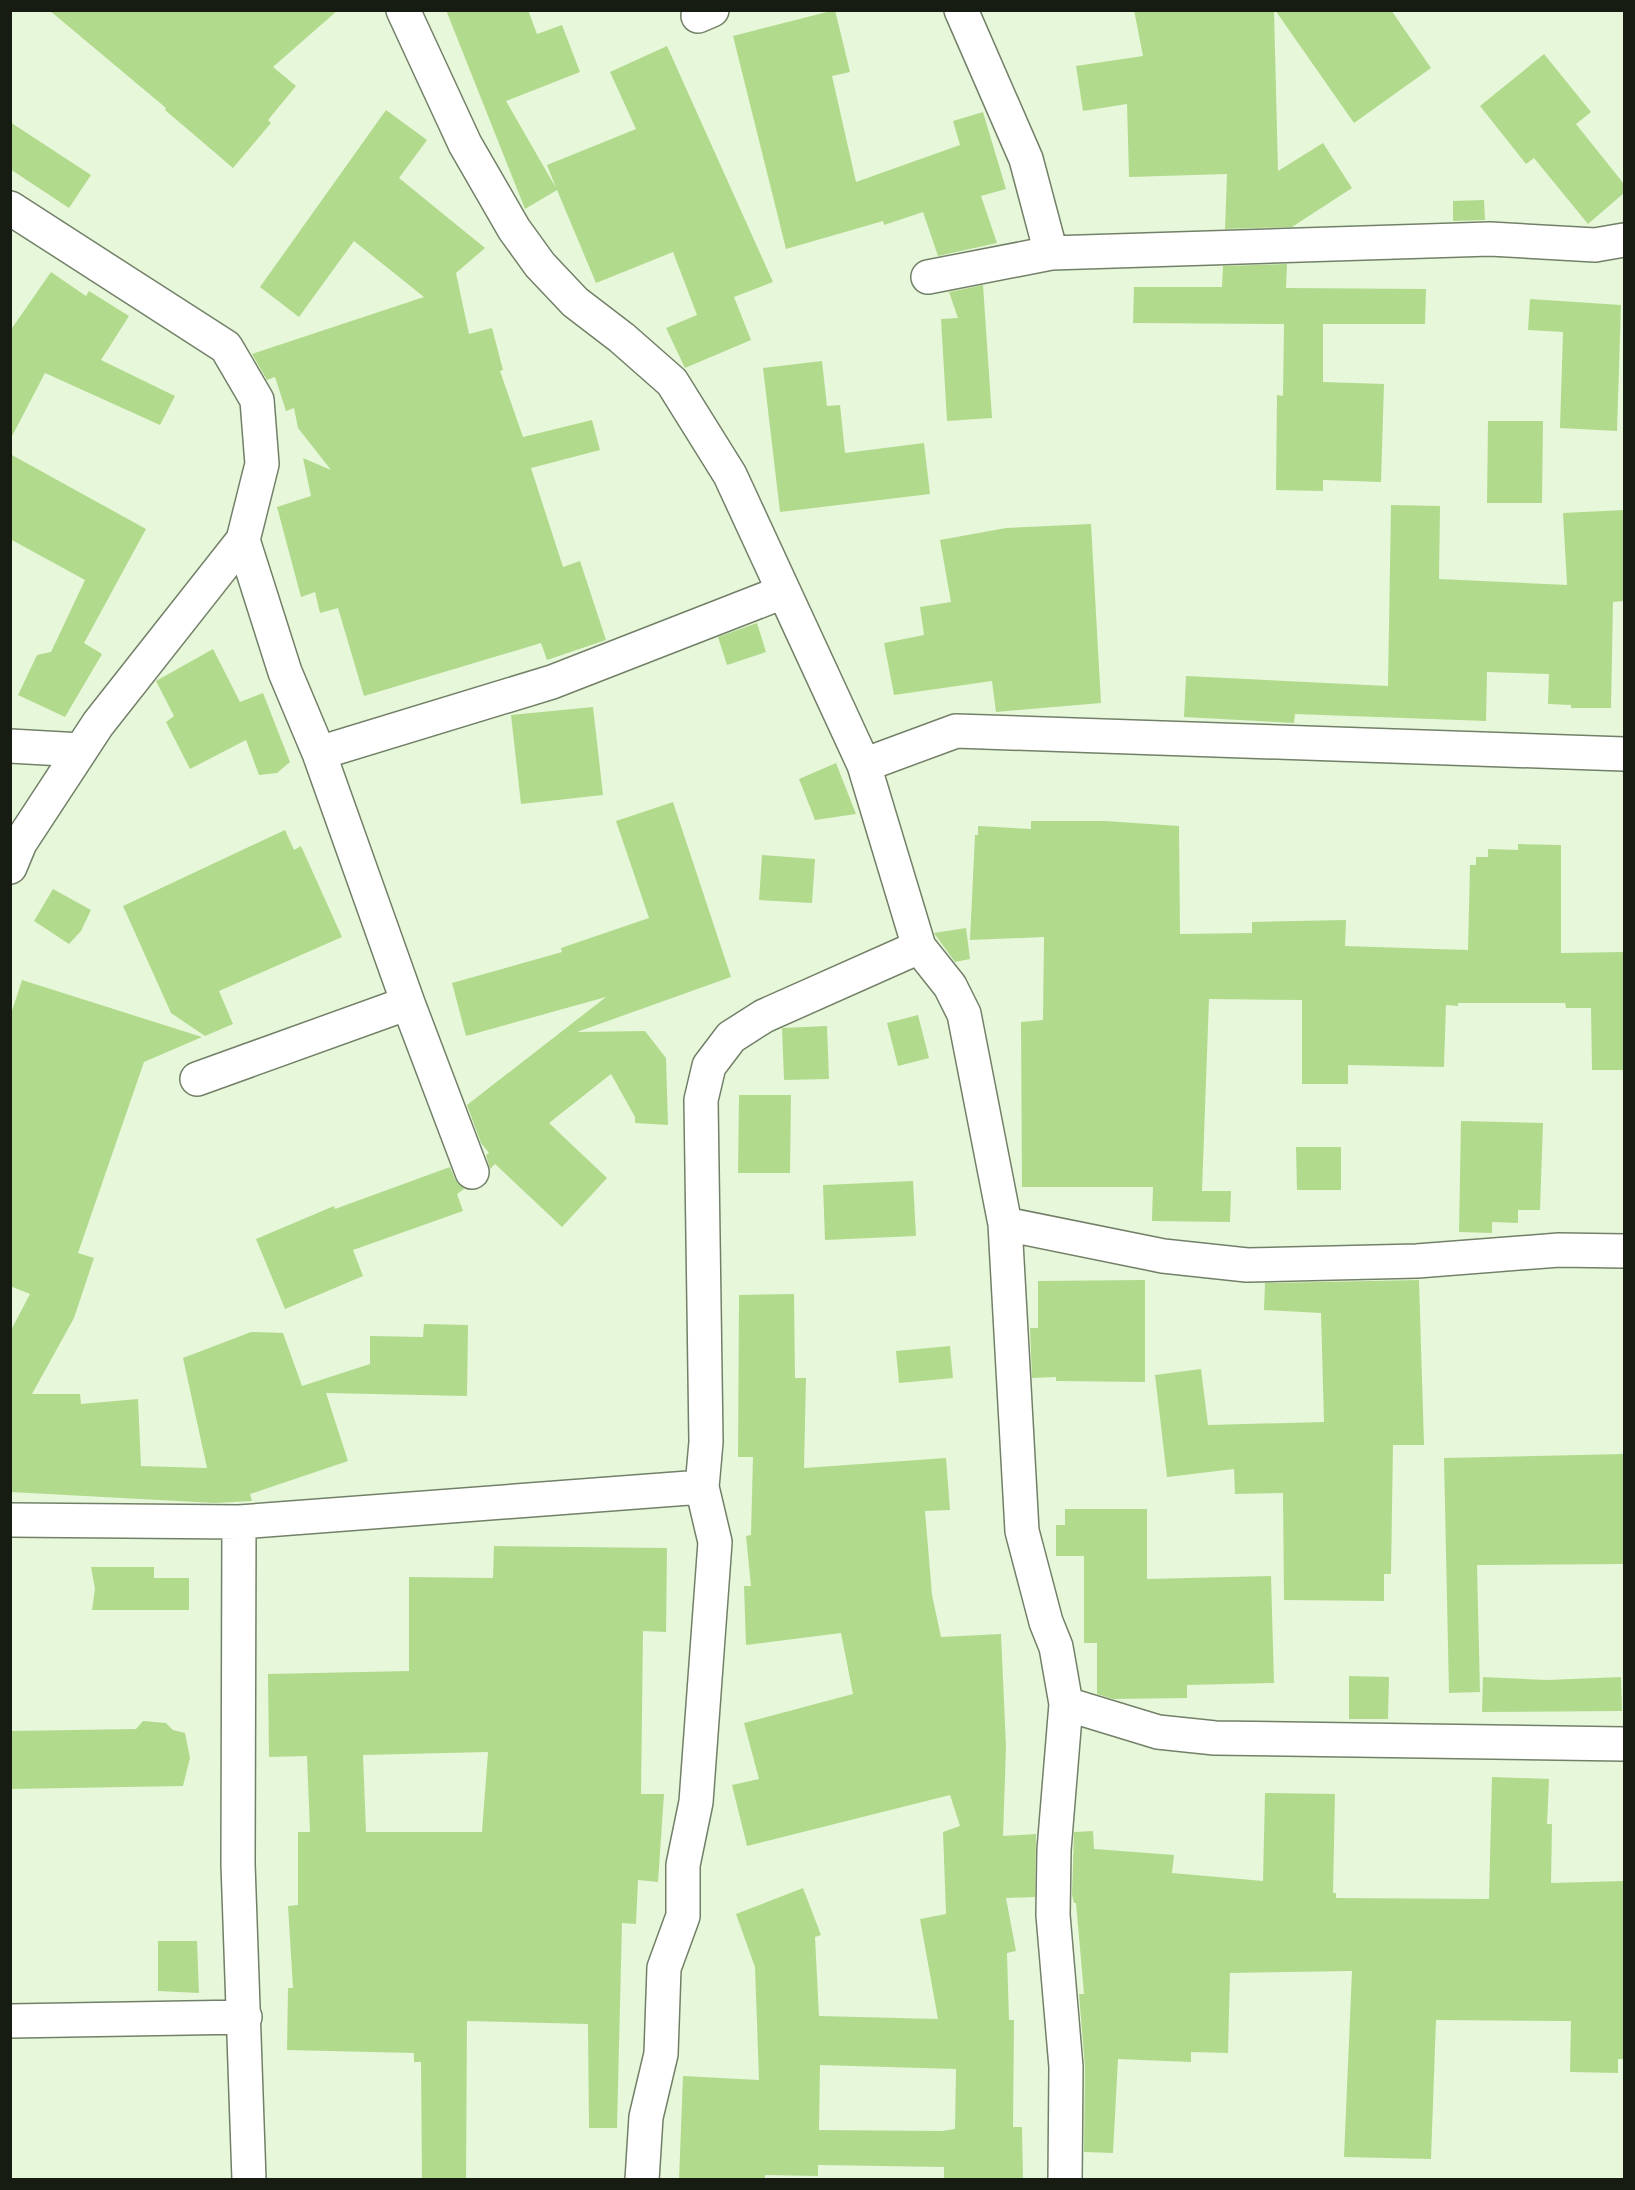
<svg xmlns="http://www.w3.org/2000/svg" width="1635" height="2190" font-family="'PT Sans Narrow',sans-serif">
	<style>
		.building { fill: #b2da8d; fill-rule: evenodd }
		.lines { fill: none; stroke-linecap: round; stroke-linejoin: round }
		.minor-casing { stroke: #728067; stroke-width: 36 }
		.minor { stroke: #fff; stroke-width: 33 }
	</style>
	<rect width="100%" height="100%" fill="#e7f7da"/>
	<path class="building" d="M 49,10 L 338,10 L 273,67 L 296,86 L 268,120 L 271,123 L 233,168 L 165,110 L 166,108 Z
		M 446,10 L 528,10 L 537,34 L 562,25 L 580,72 L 506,101 L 556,188 L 547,165 L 636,129 L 610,72 L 667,46 L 773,282 L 734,297 L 751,340 L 685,368 L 666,328 L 697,315 L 673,252 L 596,283 L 557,190 L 525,209 Z
		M 835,10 L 850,72 L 832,76 L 856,182 L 960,145 L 953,121 L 983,112 L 1006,189 L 981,196 L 997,243 L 938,256 L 923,212 L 884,225 L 883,221 L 786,249 L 733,36 Z
		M 1134,10 L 1274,10 L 1278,171 L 1323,143 L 1352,188 L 1292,227 L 1225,229 L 1227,174 L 1129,177 L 1127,104 L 1083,111 L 1076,66 L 1143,56 Z
		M 1275,10 L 1391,10 L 1431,68 L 1354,123 Z
		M 1544,54 L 1591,112 L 1576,124 L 1624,184 L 1624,193 L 1588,224 L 1534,158 L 1526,164 L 1480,106 Z
		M 386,110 L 427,140 L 399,178 L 485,248 L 456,273 L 469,334 L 492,328 L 503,370 L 500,371 L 523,437 L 592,420 L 600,450 L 531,468 L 563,567 L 580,561 L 606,640 L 547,660 L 541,643 L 364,696 L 338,608 L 320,613 L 315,592 L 301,597 L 277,507 L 311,496 L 303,458 L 331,470 L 298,428 L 294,408 L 286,411 L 275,377 L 267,380 L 252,354 L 424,297 L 354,241 L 299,317 L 260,287 Z
		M 10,122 L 91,175 L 69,208 L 10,169 Z
		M 1484,200 L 1485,220 L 1453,221 L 1453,201 Z
		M 1287,264 L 1286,288 L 1426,289 L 1425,324 L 1323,324 L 1323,382 L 1384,384 L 1381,482 L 1323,480 L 1323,491 L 1276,490 L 1277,395 L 1283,396 L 1284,324 L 1133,323 L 1134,287 L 1222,287 L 1223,266 Z
		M 51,272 L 86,296 L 89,291 L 129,316 L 101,360 L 175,396 L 160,425 L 45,373 L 10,440 L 10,331 Z
		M 983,285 L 992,418 L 947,421 L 941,319 L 958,318 L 949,292 Z
		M 1530,299 L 1621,305 L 1617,431 L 1560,428 L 1563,332 L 1528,330 Z
		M 822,361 L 827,406 L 840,405 L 845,453 L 924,443 L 930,494 L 780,512 L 763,368 Z
		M 1488,421 L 1543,421 L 1542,503 L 1487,503 Z
		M 10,454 L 146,529 L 84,643 L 102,654 L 65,717 L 18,695 L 37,655 L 51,652 L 85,580 L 10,539 Z
		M 1391,505 L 1440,506 L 1439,579 L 1567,585 L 1563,513 L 1624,510 L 1624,601 L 1613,602 L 1611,708 L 1571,708 L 1571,705 L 1548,704 L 1549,674 L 1487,672 L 1486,721 L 1295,714 L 1294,723 L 1184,717 L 1186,676 L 1388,686 Z
		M 1091,524 L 1101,703 L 996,712 L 992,681 L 894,695 L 884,643 L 924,635 L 920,607 L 951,602 L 940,540 L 1006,528 Z
		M 757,623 L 766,652 L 727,665 L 718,637 Z
		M 213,649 L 240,702 L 263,693 L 290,762 L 277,773 L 259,775 L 246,740 L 190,769 L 166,722 L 174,716 L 156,681 Z
		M 593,707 L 603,795 L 521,804 L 511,715 Z
		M 836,763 L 856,814 L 815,820 L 799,779 Z
		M 673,802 L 731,977 L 577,1032 L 645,1031 L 666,1058 L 668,1125 L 635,1123 L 635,1117 L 611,1074 L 549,1123 L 607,1178 L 562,1227 L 495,1164 L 490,1169 L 486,1155 L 489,1153 L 481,1143 L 467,1105 L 606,997 L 466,1036 L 452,983 L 562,952 L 561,948 L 649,918 L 616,821 Z
		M 1031,821 L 1105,821 L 1179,826 L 1180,934 L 1252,933 L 1252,922 L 1346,920 L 1345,946 L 1468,950 L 1470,865 L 1476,865 L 1476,857 L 1488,857 L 1488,849 L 1518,850 L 1518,844 L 1561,845 L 1561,953 L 1624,952 L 1624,1070 L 1592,1070 L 1591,1008 L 1566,1008 L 1565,1003 L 1458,1003 L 1458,1006 L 1446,1005 L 1444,1067 L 1348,1065 L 1348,1084 L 1302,1084 L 1302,1000 L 1209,999 L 1202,1191 L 1231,1191 L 1230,1222 L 1152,1221 L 1153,1187 L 1022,1187 L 1021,1022 L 1043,1020 L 1044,937 L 970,940 L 975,835 L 978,835 L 978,826 L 1031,829 Z
		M 285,830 L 294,850 L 301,846 L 342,937 L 219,991 L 233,1024 L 205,1036 L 171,1013 L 123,906 Z
		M 762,855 L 815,859 L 812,903 L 759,900 Z
		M 53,889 L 91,910 L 81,931 L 69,944 L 34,921 Z
		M 966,928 L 970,959 L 955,962 L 934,933 Z
		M 22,980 L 202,1037 L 144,1062 L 78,1253 L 94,1258 L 74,1318 L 32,1394 L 80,1394 L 81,1404 L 138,1399 L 141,1466 L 207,1468 L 183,1358 L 251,1332 L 283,1333 L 302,1386 L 370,1364 L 370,1336 L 423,1337 L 424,1324 L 468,1325 L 467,1396 L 326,1393 L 348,1461 L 250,1494 L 252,1501 L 215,1503 L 10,1492 L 10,1332 L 30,1294 L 10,1286 L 10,1017 Z
		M 918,1015 L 929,1058 L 898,1066 L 887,1023 Z
		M 827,1026 L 829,1079 L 784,1080 L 782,1028 Z
		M 739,1095 L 791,1095 L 790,1173 L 738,1173 Z
		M 1461,1121 L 1543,1123 L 1540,1210 L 1518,1210 L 1518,1223 L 1492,1222 L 1492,1233 L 1459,1232 Z
		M 1296,1147 L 1341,1147 L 1341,1190 L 1297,1190 Z
		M 450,1167 L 455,1179 L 464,1189 L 457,1194 L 463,1211 L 353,1250 L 363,1276 L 285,1309 L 256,1239 L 334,1206 L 335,1209 Z
		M 913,1181 L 916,1236 L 825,1240 L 823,1185 Z
		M 1145,1280 L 1145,1382 L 1056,1381 L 1056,1377 L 1032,1378 L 1030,1328 L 1038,1328 L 1038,1281 Z
		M 1419,1280 L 1424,1445 L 1393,1445 L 1391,1574 L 1384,1574 L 1384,1601 L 1284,1600 L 1283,1493 L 1235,1494 L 1234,1469 L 1167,1477 L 1155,1375 L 1201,1369 L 1208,1425 L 1324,1422 L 1321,1313 L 1264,1310 L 1265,1283 Z
		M 794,1294 L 795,1378 L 806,1378 L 804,1468 L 946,1458 L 950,1510 L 925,1511 L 932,1595 L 941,1637 L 1001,1634 L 1006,1747 L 1003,1836 L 1036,1834 L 1035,1897 L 1006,1898 L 1016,1951 L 1007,1953 L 1009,2020 L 1014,2020 L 1013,2127 L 1022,2127 L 1023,2180 L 944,2180 L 944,2167 L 818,2165 L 818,2176 L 765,2175 L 765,2180 L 679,2180 L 683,2076 L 759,2080 L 755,1967 L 736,1914 L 803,1888 L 821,1935 L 815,1937 L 819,2016 L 938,2019 L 920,1919 L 946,1914 L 943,1832 L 960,1826 L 950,1795 L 747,1846 L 732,1785 L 759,1779 L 744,1723 L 853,1694 L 841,1633 L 746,1645 L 744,1586 L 751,1586 L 746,1536 L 751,1535 L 753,1457 L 738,1457 L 739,1295 ZM 820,2065 L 956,2069 L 955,2129 L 942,2131 L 819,2130 Z
		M 950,1346 L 953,1378 L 899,1383 L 896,1351 Z
		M 1624,1454 L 1624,1564 L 1477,1565 L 1480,1692 L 1449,1693 L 1444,1458 Z
		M 1065,1509 L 1147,1509 L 1147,1579 L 1271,1576 L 1274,1683 L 1187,1685 L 1187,1698 L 1113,1699 L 1097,1694 L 1097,1643 L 1084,1643 L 1084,1556 L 1056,1556 L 1056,1525 L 1065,1525 Z
		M 494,1546 L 667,1548 L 666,1632 L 643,1631 L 641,1794 L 664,1794 L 658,1882 L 638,1880 L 636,1924 L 622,1923 L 617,2128 L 589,2128 L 588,2024 L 467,2021 L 466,2180 L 422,2180 L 421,2062 L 414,2062 L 414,2053 L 287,2050 L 288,1988 L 293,1988 L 288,1906 L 298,1905 L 298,1832 L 310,1832 L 307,1756 L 269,1757 L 268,1674 L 409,1671 L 409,1577 L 493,1578 ZM 488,1752 L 482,1832 L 366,1832 L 363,1755 Z
		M 91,1567 L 154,1567 L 154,1578 L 189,1578 L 189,1610 L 92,1610 L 95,1589 Z
		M 1349,1676 L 1389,1677 L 1388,1719 L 1349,1719 Z
		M 1483,1677 L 1547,1680 L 1621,1677 L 1622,1711 L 1482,1712 Z
		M 143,1721 L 166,1723 L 173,1730 L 185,1733 L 190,1758 L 183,1786 L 10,1789 L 10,1731 L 136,1729 Z
		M 1492,1777 L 1549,1779 L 1547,1824 L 1552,1824 L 1551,1883 L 1624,1881 L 1624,2059 L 1618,2059 L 1618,2073 L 1570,2072 L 1571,2021 L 1436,2020 L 1431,2159 L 1344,2157 L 1352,1971 L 1230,1973 L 1228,2053 L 1191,2052 L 1191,2062 L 1118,2059 L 1113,2153 L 1084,2152 L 1085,2067 L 1079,1994 L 1084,1994 L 1076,1903 L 1074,1903 L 1072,1895 L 1074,1832 L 1093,1831 L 1094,1849 L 1174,1855 L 1172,1873 L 1263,1881 L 1265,1793 L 1335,1794 L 1333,1893 L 1336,1893 L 1336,1898 L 1489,1899 Z
		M 158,1941 L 197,1941 L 199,1993 L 158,1991 Z"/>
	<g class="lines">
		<defs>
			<path id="minor" d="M 403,10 L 465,144 L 514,229 L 540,265 L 575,302 L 622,338 L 672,382 L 730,475 L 864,765 L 919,947 L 950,986 L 964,1014 L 1005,1224 L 1022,1531 L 1046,1622 L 1056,1647 L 1066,1704 L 1054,1850 L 1053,1915 L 1066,2067 L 1065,2180
				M 961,10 L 1026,159 L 1051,253
				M 698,16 L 712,10
				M 10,208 L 226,347 L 257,400 L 262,464 L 243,540 L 98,724 L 20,843 L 10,867
				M 928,277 L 1051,253 L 1490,239 L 1595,245 L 1624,240
				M 243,540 L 285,672 L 319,753 L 408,1003 L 472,1172
				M 10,746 L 81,750
				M 319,753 L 552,682 L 783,592
				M 864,765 L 956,731 L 1624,754
				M 197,1079 L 408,1003
				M 1005,1224 L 1163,1256 L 1247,1265 L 1417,1261 L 1559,1250 L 1624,1251
				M 10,1520 L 239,1522 L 702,1487
				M 239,1522 L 238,1864 L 249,2180
				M 1066,1704 L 1158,1732 L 1215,1738 L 1624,1744
				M 10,2021 L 245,2017
				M 642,2180 L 646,2117 L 661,2054 L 664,1968 L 683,1916 L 683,1865 L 696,1802 L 715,1542 L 702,1487 L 706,1442 L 701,1100 L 709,1066 L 731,1037 L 764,1016 L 919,947"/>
		</defs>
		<use href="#minor" class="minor-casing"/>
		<use href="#minor" class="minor"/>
	</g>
	<rect width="1635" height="2190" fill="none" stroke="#161c12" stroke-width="24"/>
</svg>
